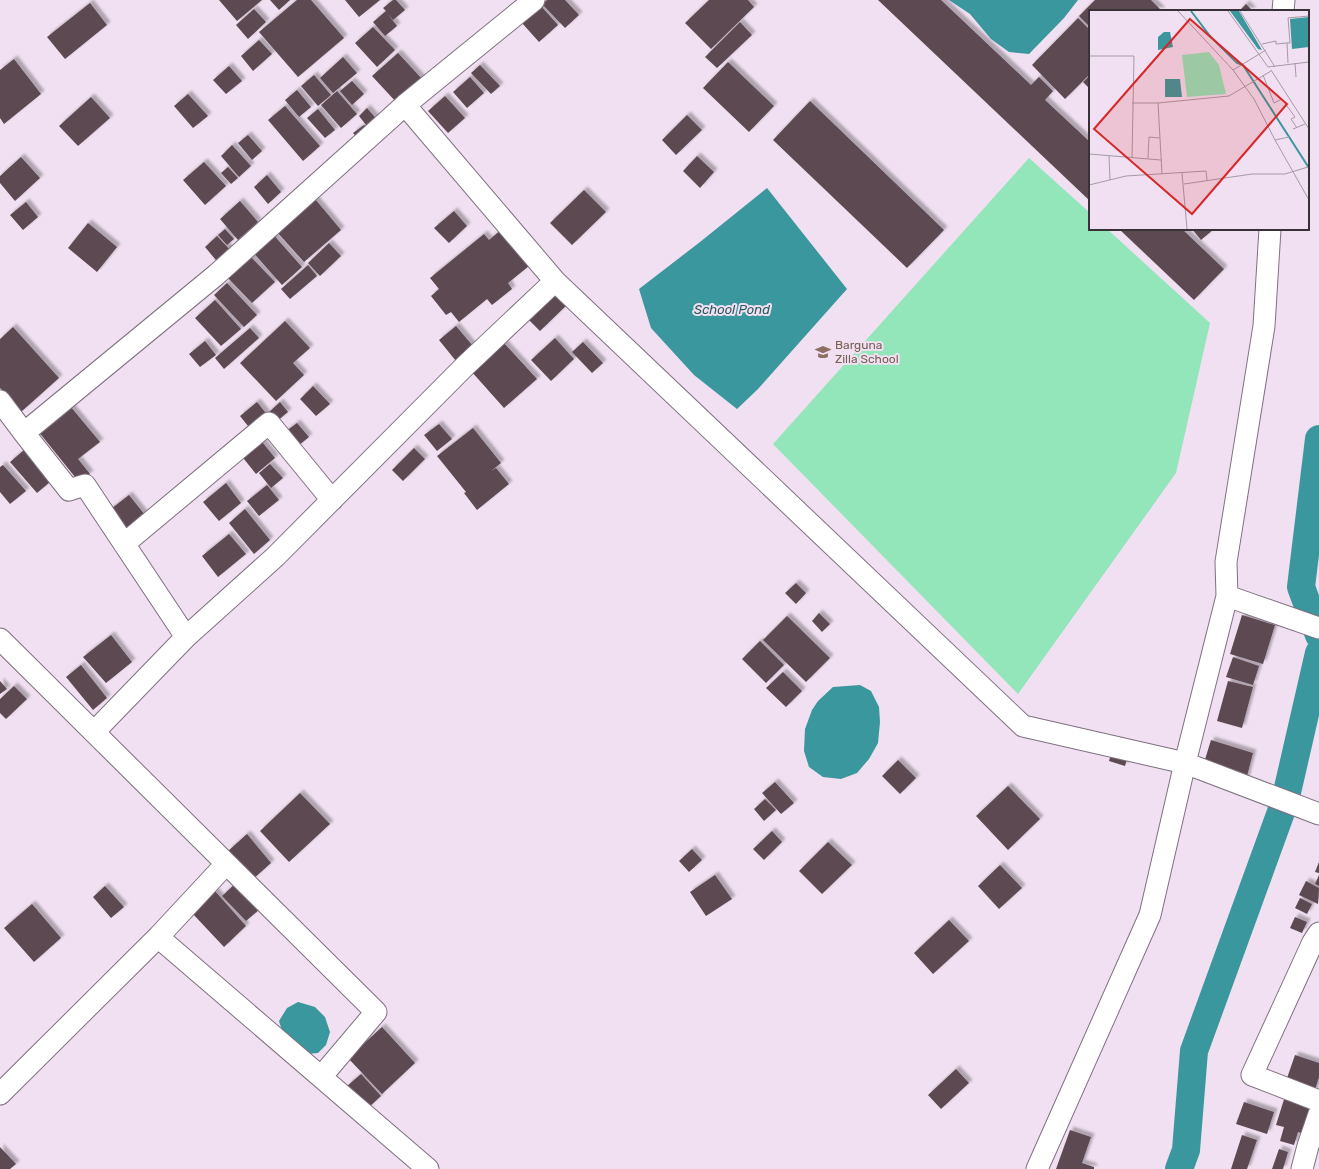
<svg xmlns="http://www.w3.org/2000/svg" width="1319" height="1169" font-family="Rubik,sans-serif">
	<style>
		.green { fill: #92e6b9 }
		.water { fill: #3a979d }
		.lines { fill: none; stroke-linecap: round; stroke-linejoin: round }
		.canal { stroke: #3a979d; stroke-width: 28 }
		.building { fill: #5d4951; filter: url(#shadow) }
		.minor-casing { stroke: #7f7180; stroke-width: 23 }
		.minor { stroke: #fff; stroke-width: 21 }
		.labels { text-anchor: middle; stroke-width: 4; stroke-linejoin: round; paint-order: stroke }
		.education-label { font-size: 12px; fill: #785e54; stroke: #f0e0f1; text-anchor: start }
		.water-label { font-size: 13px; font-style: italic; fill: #275b5f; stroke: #f0e0f1 }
		.inset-river { fill: none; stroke: #3a979d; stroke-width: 2 }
		.inset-road { fill: none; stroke: #a69aa7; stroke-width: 1 }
		.view { fill: #d62828; fill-opacity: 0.15; stroke: #d62828; stroke-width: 2 }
		.inset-edge { fill: none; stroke: #383138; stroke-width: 2 }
	</style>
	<defs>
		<filter id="shadow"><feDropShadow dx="3.5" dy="-3.5" stdDeviation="1" flood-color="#0004"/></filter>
	</defs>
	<rect width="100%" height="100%" fill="#f0e0f1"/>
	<path class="green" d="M 1029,158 L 1090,213 L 1090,229 L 1107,229 L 1210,323 L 1176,473 L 1018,694 L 773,444 Z"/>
	<path class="water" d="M 949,0 L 1078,0 L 1064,18 L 1029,54 L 1009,52 L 991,39 L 970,14 Z
		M 767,188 L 847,289 L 758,389 L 737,409 L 694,375 L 651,328 L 639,289 L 700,242 Z
		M 860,685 L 871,691 L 879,707 L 880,722 L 878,743 L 869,759 L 857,773 L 841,779 L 823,777 L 809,767 L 804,751 L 805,729 L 812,710 L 818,701 L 833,687 Z
		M 298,1002 L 315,1007 L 325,1017 L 330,1032 L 326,1045 L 318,1053 L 307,1054 L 283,1034 L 279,1021 L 287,1008 Z"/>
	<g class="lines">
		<path class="canal" d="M 1319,439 L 1301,587 L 1319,635
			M 1179,1169 L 1186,1150 L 1194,1051 L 1285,801 L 1319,653"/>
	</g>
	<path class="building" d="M 219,0 L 262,0 L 237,21 Z
		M 270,0 L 290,0 L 279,10 Z
		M 297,0 L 311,0 L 344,38 L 298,77 L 259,32 Z
		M 345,0 L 380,0 L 359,17 Z
		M 393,0 L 396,0 L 405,10 L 393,20 L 387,13 L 397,26 L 385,36 L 373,22 L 386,11 L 383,8 Z
		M 547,0 L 565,0 L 579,15 L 565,28 L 542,4 Z
		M 709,0 L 748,0 L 754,7 L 711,49 L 685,23 Z
		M 878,0 L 941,0 L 1031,85 L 1039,77 L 1053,91 L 1045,100 L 1090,142 L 1090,201 Z
		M 1095,0 L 1151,0 L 1162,11 L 1090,11 L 1090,27 L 1079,16 Z
		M 90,3 L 107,25 L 65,59 L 47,37 Z
		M 1246,4 L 1253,11 L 1239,11 Z
		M 541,6 L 558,25 L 539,42 L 522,23 Z
		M 254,9 L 266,22 L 248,39 L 236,25 Z
		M 1078,18 L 1090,30 L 1090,74 L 1065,99 L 1032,65 Z
		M 740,22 L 752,35 L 717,68 L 705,57 Z
		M 373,27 L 395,50 L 377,67 L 355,43 Z
		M 259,40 L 272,54 L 253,71 L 241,56 Z
		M 398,53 L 423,80 L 398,104 L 372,76 Z
		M 343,57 L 357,73 L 333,93 L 320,78 Z
		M 14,59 L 41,94 L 4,124 L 0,118 L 0,70 Z
		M 728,62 L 774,106 L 749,132 L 703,88 Z
		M 480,65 L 500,86 L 491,94 L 471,73 Z
		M 229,66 L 242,81 L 226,94 L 213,80 Z
		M 314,75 L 331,95 L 318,106 L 301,86 Z
		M 1090,75 L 1090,89 L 1083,82 Z
		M 470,77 L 484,93 L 467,108 L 453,92 Z
		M 352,81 L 364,94 L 352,105 L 340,91 Z
		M 297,90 L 311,107 L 299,117 L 285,100 Z
		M 337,91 L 357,114 L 341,128 L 321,105 Z
		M 188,94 L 208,116 L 193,128 L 174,106 Z
		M 445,96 L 465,118 L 448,133 L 428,111 Z
		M 91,97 L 110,118 L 78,146 L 59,126 Z
		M 810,101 L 944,230 L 907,268 L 773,140 Z
		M 285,106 L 320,146 L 303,161 L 268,120 Z
		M 367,108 L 379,122 L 370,130 L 359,116 Z
		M 318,109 L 335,130 L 325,138 L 307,118 Z
		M 687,115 L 702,130 L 676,155 L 662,140 Z
		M 364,125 L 371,134 L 361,142 L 353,133 Z
		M 248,135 L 262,151 L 252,160 L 238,143 Z
		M 232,145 L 251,166 L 239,177 L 221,156 Z
		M 697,156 L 714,172 L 700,188 L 683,171 Z
		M 21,157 L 40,178 L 15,201 L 0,183 L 0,176 Z
		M 204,162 L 226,186 L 205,205 L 183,180 Z
		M 228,167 L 238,178 L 231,184 L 221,173 Z
		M 267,175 L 281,192 L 268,204 L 254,187 Z
		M 584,190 L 606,212 L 572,245 L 550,223 Z
		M 315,199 L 341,230 L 304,262 L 277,232 Z
		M 240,201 L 258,222 L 238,240 L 220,219 Z
		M 26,202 L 38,217 L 23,230 L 10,215 Z
		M 454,211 L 467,226 L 449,243 L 434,228 Z
		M 88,223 L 117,247 L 97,272 L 68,248 Z
		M 225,229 L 234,239 L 227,245 L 218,235 Z
		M 1119,229 L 1182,229 L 1224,269 L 1194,300 Z
		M 1192,229 L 1214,229 L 1201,240 Z
		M 501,230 L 529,266 L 508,283 L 512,289 L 492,305 L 487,299 L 459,322 L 451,312 L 446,315 L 431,296 L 439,289 L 430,278 L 484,234 L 489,240 Z
		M 270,231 L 302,267 L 282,285 L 250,249 Z
		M 217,236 L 233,253 L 220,265 L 205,247 Z
		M 329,243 L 341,256 L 320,276 L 308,263 Z
		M 250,256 L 275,282 L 252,303 L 227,277 Z
		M 308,265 L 317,276 L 290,299 L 281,289 Z
		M 227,283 L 257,315 L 244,327 L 214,295 Z
		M 558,288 L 571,301 L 540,331 L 527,318 Z
		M 215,300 L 241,329 L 221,346 L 195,318 Z
		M 285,321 L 310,348 L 293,363 L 304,375 L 276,401 L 240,363 Z
		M 456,326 L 478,352 L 460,366 L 439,340 Z
		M 13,327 L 59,378 L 21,412 L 0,388 L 0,339 Z
		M 250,328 L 259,338 L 224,369 L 215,358 Z
		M 555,338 L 574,359 L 551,381 L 531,360 Z
		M 205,341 L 216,355 L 200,367 L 189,354 Z
		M 503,342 L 537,379 L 504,408 L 471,371 Z
		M 583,342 L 603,363 L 592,373 L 572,352 Z
		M 313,386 L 330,404 L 316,416 L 300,399 Z
		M 257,402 L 269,417 L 252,431 L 240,416 Z
		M 280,402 L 288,412 L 276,422 L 268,413 Z
		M 70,406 L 100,442 L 78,459 L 90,474 L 79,482 L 38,431 Z
		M 297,423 L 309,437 L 293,450 L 281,435 Z
		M 439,424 L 452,439 L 437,451 L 424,435 Z
		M 473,428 L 501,463 L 491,471 L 496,468 L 509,484 L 477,510 L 464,493 L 466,492 L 437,456 Z
		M 259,438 L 275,458 L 256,474 L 240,454 Z
		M 30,445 L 56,477 L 37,493 L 10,462 Z
		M 414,448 L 425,459 L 403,481 L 392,470 Z
		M 270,464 L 283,478 L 271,488 L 259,473 Z
		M 3,465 L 26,491 L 10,504 L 0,492 L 0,467 Z
		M 226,483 L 241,503 L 219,521 L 203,502 Z
		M 267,485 L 279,500 L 259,516 L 247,501 Z
		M 129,495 L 145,515 L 124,533 L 107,512 Z
		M 245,509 L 270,540 L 254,554 L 229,523 Z
		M 229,534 L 246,554 L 218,577 L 202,556 Z
		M 796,583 L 806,593 L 796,604 L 785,593 Z
		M 819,613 L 830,624 L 822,632 L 812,621 Z
		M 1242,615 L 1275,625 L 1263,664 L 1230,654 Z
		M 787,616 L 830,658 L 806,682 L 763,640 Z
		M 111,635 L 132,662 L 106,683 L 83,657 Z
		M 760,641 L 784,665 L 766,683 L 742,659 Z
		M 1233,657 L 1259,666 L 1253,685 L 1226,677 Z
		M 81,665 L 107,698 L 93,710 L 66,677 Z
		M 783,672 L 802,691 L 786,707 L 766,688 Z
		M 0,681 L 7,689 L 0,694 Z
		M 1228,681 L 1253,687 L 1242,728 L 1217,721 Z
		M 14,686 L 27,699 L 6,719 L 0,713 L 0,699 Z
		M 1211,740 L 1253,753 L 1246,780 L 1203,766 Z
		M 1113,747 L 1129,752 L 1125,766 L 1109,761 Z
		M 898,760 L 916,778 L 900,794 L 882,776 Z
		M 775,782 L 794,803 L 781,814 L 762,793 Z
		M 1008,786 L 1040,819 L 1008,850 L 976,816 Z
		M 300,793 L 330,824 L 289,862 L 260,831 Z
		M 765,799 L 776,810 L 764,821 L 754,809 Z
		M 772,831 L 782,842 L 764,860 L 753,849 Z
		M 247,834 L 271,863 L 252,880 L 228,851 Z
		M 828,842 L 852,865 L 822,894 L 799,871 Z
		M 692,849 L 702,860 L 689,872 L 679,861 Z
		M 1319,862 L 1319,873 L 1315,872 Z
		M 1000,865 L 1022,888 L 999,909 L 978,886 Z
		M 715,875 L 732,899 L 706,916 L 690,892 Z
		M 1319,875 L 1319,886 L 1315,884 Z
		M 1306,881 L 1319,888 L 1318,904 L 1299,895 Z
		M 236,883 L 260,909 L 246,921 L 222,896 Z
		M 105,886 L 124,907 L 111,918 L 93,897 Z
		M 215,891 L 246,926 L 224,947 L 192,913 Z
		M 1300,898 L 1312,904 L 1307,914 L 1295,908 Z
		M 32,904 L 61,938 L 34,962 L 4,928 Z
		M 1295,917 L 1307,922 L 1302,933 L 1290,928 Z
		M 949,920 L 969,941 L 933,974 L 914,953 Z
		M 382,1027 L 415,1063 L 382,1094 L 348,1058 Z
		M 1295,1055 L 1319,1063 L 1319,1077 L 1314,1093 L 1285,1084 Z
		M 956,1069 L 969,1083 L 941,1109 L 928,1095 Z
		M 361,1074 L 381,1096 L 367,1109 L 347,1086 Z
		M 1286,1093 L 1314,1102 L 1304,1134 L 1298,1132 L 1294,1145 L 1280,1141 L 1284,1127 L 1276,1125 Z
		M 1244,1102 L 1274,1112 L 1267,1134 L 1236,1124 Z
		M 1070,1130 L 1091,1137 L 1082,1163 L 1094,1167 L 1094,1169 L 1056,1169 Z
		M 1242,1135 L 1257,1140 L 1247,1169 L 1231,1169 Z
		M 0,1147 L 16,1164 L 10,1169 L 0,1169 Z
		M 1279,1149 L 1288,1152 L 1283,1169 L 1272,1169 Z"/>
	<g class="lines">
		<defs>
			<path id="minor" d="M 1283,11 L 1284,0
				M 555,281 L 1023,726 L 1185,763 L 1319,814
				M 0,401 L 24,433 L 69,490 L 85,485 L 186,637
				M 24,433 L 216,275 L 405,105 L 534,0
				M 124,544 L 269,423 L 332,500
				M 1227,596 L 1226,562 L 1264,326 L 1270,229
				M 0,639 L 376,1012 L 321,1077
				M 94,732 L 186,637 L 275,557 L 465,366 L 555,281 L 405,105
				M 1319,933 L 1313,942 L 1252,1075 L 1319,1101
				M 158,937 L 428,1169
				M 0,1094 L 158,937 L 226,864
				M 1037,1169 L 1150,915 L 1185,763 L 1227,596 L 1319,628
				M 1302,1169 L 1308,1146 L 1319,1114"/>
		</defs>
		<use href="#minor" class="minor-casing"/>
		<use href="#minor" class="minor"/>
	</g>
	<defs>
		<symbol id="university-bare" viewBox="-9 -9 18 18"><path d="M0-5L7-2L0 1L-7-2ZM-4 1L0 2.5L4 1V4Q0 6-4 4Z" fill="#8d6e63" stroke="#f0e0f1" stroke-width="2.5" paint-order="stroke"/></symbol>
	</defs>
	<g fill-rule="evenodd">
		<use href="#university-bare" x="812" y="341" width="22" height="22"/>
	</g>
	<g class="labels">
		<g class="education-label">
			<text x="835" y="349">Barguna<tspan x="835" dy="14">Zilla School</tspan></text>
		</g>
		<g class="water-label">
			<text x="732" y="314">School Pond</text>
		</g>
	</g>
	<g transform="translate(1089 10)">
		<rect width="220" height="220" fill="#f0e0f1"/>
		<path d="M 120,42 L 130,55 L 137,84 L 98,87 L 93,45 Z" fill="#92e6b9"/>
		<path d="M 141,1 L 150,1 L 173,40 L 169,39 ZM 220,7 L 220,37 L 203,39 L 201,9 ZM 75,22 L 81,22 L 84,37 L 69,40 L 69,27 ZM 76,69 L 91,69 L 93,87 L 76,87 Z" fill="#3a979d"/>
		<path class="inset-river" d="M 102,1 L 121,26 L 148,53 L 154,55 L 220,158"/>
		<path class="inset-road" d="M 89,1 L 144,60M 139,1 L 179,57 L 220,52M 151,1 L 186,57M 198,33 L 201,33 L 199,8 L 220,6M 173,34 L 187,31 L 187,34 L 198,33 L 199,53M 177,40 L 144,60 L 165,89 L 186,130 L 200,127M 0,46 L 45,46 L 43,148M 206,53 L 207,67M 182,60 L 220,119M 174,65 L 185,93 L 193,89 L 206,107 L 202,109 L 208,118M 43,93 L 69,93 L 73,164M 69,93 L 140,86 L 182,61M 204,119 L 216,114M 186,130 L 220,190M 0,144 L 72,150M 20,146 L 21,170M 59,148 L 60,127 L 71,128M 93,163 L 98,219M 95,174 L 163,164 L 196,164 L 219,157M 0,175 L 37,166 L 117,161 L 118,170"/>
		<path class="view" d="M 101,9 L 198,94 L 103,204 L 5,119 Z"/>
		<rect width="220" height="220" class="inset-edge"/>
	</g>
</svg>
